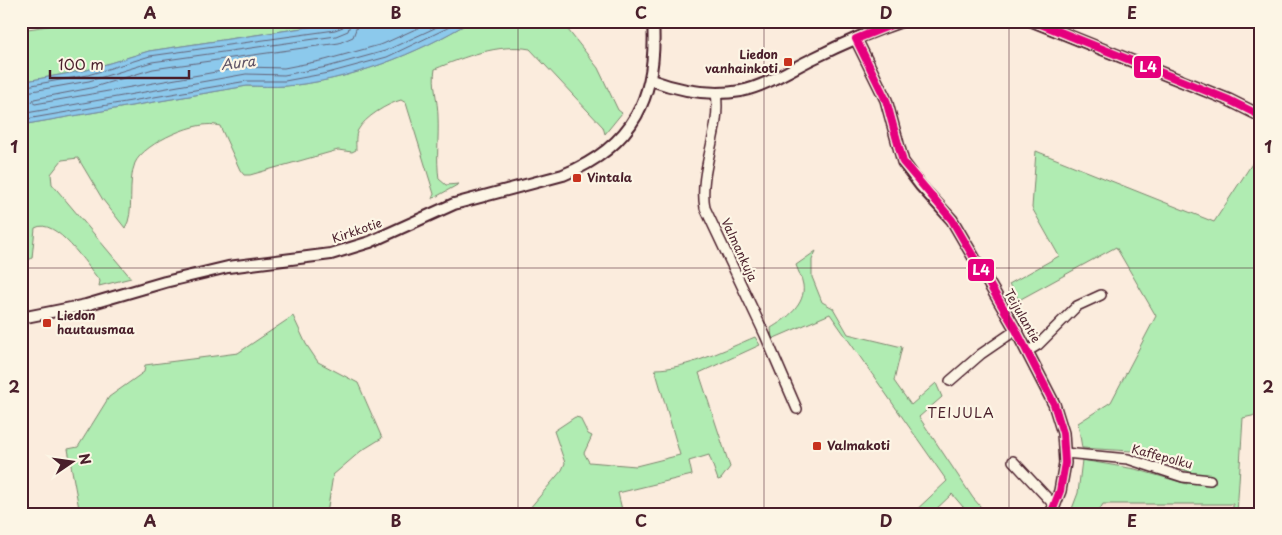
<svg xmlns="http://www.w3.org/2000/svg" width="1282" height="535" font-family="'Playpen Sans',sans-serif">
	<style>
		.built { fill: #f6ded1 }
		.green { fill: #b0ecb2; stroke: #7d866e }
		.water { fill: #8cc9ec; stroke: #72859f }
		.lines { fill: none; stroke-linecap: round; stroke-linejoin: round }
		.shore { stroke: #646378; stroke-width: 1 }
		.minor-casing { stroke: #4a1f2b; stroke-width: 12 }
		.tertiary-casing { stroke: #4a1f2b; stroke-width: 14 }
		.minor { stroke: #fcf5e5; stroke-width: 9 }
		.tertiary { stroke: #fcf5e5; stroke-width: 10 }
		.bus-1-casing { stroke: #fcf5e5; stroke-width: 11 }
		.bus-1 { stroke: #e5007d; stroke-width: 8 }
		.grid { fill: none; stroke: #4a1f2b; stroke-width: 1; stroke-opacity: 0.55 }
		.poi-dot { fill: #c8321e; stroke: #fcf5e5; stroke-width: 2 }
		.labels { text-anchor: middle; stroke-width: 4.5; stroke-linejoin: round; paint-order: stroke }
		.poi-label { font-size: 12px; font-weight: bold; fill: #4a1f2b; stroke: #fcf5e5; text-anchor: start }
		.street-label { font-size: 12px; fill: #4a1f2b; stroke: #fcf5e5 }
		.water-label { font-size: 14px; font-style: italic; fill: #5e5265; stroke: #fcf5e5 }
		.neighbourhood-label { font-size: 14px; letter-spacing: 1px; fill: #4a1f2b; stroke: #fcf5e5 }
		.line-badge { stroke: #fcf5e5; stroke-width: 2 }
		.badge-label { font-size: 14px; text-anchor: middle; font-weight: bold; fill: #fff }
		.neatline { fill: none; stroke: #4a1f2b; stroke-width: 2 }
		.grid-label { font-size: 16px; text-anchor: middle; font-weight: bold; fill: #4a1f2b }
	</style>
	<rect width="100%" height="100%" fill="#fbecdd"/>
	<filter id="ink" filterUnits="userSpaceOnUse"><feTurbulence type="fractalNoise" baseFrequency=".02" numOctaves="2"/><feDisplacementMap in="SourceGraphic" scale="10" xChannelSelector="R" yChannelSelector="G"/><feConvolveMatrix kernelMatrix="1 2 1 2 8 2 1 2 1" color-interpolation-filters="sRGB"/></filter>
	<g filter="url(#ink)">
		<path class="built" d="M 1103,504 L 1234,504 L 1233,514 L 1097,514 Z"/>
		<path class="green" d="M 81,21 L 349,21 L 149,51 L 87,70 L 21,82 L 21,30 Z
			M 471,21 L 561,21 L 598,68 L 618,110 L 622,113 L 605,134 L 603,127 L 530,49 C 499,43 464,57 435,69 C 432,84 438,101 438,116 C 439,138 436,158 439,179 L 446,185 L 459,184 L 432,199 L 434,194 L 406,103 L 401,100 C 387,104 365,117 358,130 C 355,135 356,143 356,150 L 352,152 L 338,150 L 250,175 L 244,175 L 240,170 L 220,126 C 199,118 144,143 135,163 C 127,182 135,214 125,228 L 103,200 L 78,158 L 62,160 L 51,174 L 52,184 L 131,278 L 99,286 L 100,281 C 87,266 56,216 35,228 L 32,258 L 21,264 L 21,125 L 247,86 C 260,86 273,87 286,86 C 348,81 418,54 471,21 Z
			M 1261,150 L 1261,414 L 1243,418 L 1237,514 L 1233,514 L 1233,504 L 1103,504 L 1097,514 L 1070,514 L 1078,493 L 1082,460 L 1135,469 L 1187,484 L 1190,472 L 1131,451 L 1082,448 L 1078,423 L 1111,402 L 1156,316 L 1116,247 L 1019,300 L 1009,284 L 1059,256 L 1032,208 L 1036,151 L 1214,222 Z
			M 816,251 L 812,260 L 812,277 L 822,302 L 833,308 L 848,334 L 902,347 L 894,381 L 911,405 L 936,383 L 942,397 L 919,417 L 973,498 L 987,514 L 969,514 L 952,494 L 931,514 L 912,514 L 947,481 L 830,314 L 772,339 L 771,328 C 786,319 806,305 803,285 C 802,278 798,271 796,265 Z
			M 293,316 L 306,344 L 318,362 L 358,383 L 382,438 L 361,451 L 333,475 L 328,507 L 324,514 L 80,514 L 68,449 L 78,447 L 109,397 L 144,372 L 145,365 L 238,353 Z
			M 755,337 L 760,345 L 699,373 L 730,467 L 721,479 L 718,480 L 709,455 L 689,461 L 692,475 L 618,493 L 623,514 L 519,514 L 529,509 L 562,470 L 565,463 L 554,431 L 575,417 L 580,418 L 588,434 L 592,436 L 584,453 L 589,462 L 636,466 L 680,455 L 655,369 C 687,369 726,349 755,337 Z"/>
		<path class="water" d="M 349,21 L 471,21 C 418,54 348,81 286,86 C 273,87 260,86 247,86 L 21,125 L 21,82 L 87,70 L 149,51 Z"/>
		<g class="lines">
			<path class="shore" d="M 359,21 L 353,37 L 339,43 L 153,69 L 91,88 L 34,99 L 32,102 L 35,104 L 244,67 L 284,68 L 325,60 L 383,44 L 433,21
				M 21,87 L 88,75 L 150,56 L 335,30 L 343,27 L 345,21
				M 21,93 L 89,81 L 152,62 L 336,36 L 348,31 L 351,21
				M 21,114 L 246,74 L 284,75 L 327,67 L 385,51 L 450,21
				M 21,120 L 247,81 L 285,81 L 328,73 L 387,57 L 462,21"/>
			<defs>
				<path id="minor" d="M 716,93 C 722,131 698,170 705,208 L 765,335 L 797,409
					M 1028,351 L 1038,345 L 1077,306 L 1101,295
					M 950,381 L 981,354 L 1016,330
					M 1065,453 L 1128,459 L 1183,477 L 1210,480
					M 1013,461 L 1055,506"/>
				<path id="tertiary" d="M 1032,21 L 1229,100 L 1261,116
					M 856,39 L 886,100 L 903,162 L 921,186 L 952,220 L 1016,330 L 1054,404 L 1063,433 L 1065,463 L 1060,491 L 1051,514
					M 651,80 C 678,90 711,96 741,91 C 766,86 791,69 814,58 C 842,44 872,31 902,21
					M 21,318 L 86,305 L 165,282 L 228,267 L 331,254 L 370,242 L 454,204 L 563,175 C 634,146 658,96 653,21"/>
			</defs>
			<use href="#minor" class="minor-casing"/>
			<use href="#tertiary" class="tertiary-casing"/>
			<use href="#minor" class="minor"/>
			<use href="#tertiary" class="tertiary"/>
			<defs>
				<path id="bus-1" d="M 1033,21 L 1229,100 L 1261,116
					M 856,39 L 886,100 L 903,162 L 952,220 L 1016,330 L 1054,404 L 1063,433 L 1065,463 L 1060,491 L 1051,514
					M 856,39 L 901,21"/>
			</defs>
			<use href="#bus-1" class="bus-1-casing"/>
			<use href="#bus-1" class="bus-1"/>
		</g>
	</g>
	<path class="grid" d="M 273,21 L 273,514M 518,21 L 518,514M 764,21 L 764,514M 1009,21 L 1009,514M 21,268 L 1261,268"/>
	<g class="poi-dot">
		<rect x="783" y="57" width="10" height="10" rx="2.5"/>
		<rect x="572" y="173" width="10" height="10" rx="2.5"/>
		<rect x="42" y="318" width="10" height="10" rx="2.5"/>
		<rect x="812" y="441" width="10" height="10" rx="2.5"/>
	</g>
	<g class="labels">
		<g class="poi-label">
			<text x="778" y="59" text-anchor="end">Liedon<tspan x="778" dy="14">vanhainkoti</tspan></text>
			<text x="587" y="182">Vintala</text>
			<text x="57" y="320">Liedon<tspan x="57" dy="14">hautausmaa</tspan></text>
			<text x="827" y="450">Valmakoti</text>
		</g>
		<g class="street-label">
			<text transform="translate(357 231) rotate(-19)" y="4">Kirkkotie</text>
			<text transform="translate(739 250) rotate(65)" y="4">Valmankuja</text>
			<text transform="translate(1022 316) rotate(60)" y="4">Teijulantie</text>
			<text transform="translate(1162 457) rotate(15)" y="4">Kaffepolku</text>
		</g>
		<g class="water-label">
			<text transform="translate(238 63) rotate(-7)" y="5">Aura</text>
		</g>
		<g class="neighbourhood-label">
			<text x="961" y="418">TEIJULA</text>
		</g>
	</g>
	<g class="line-badge">
		<rect x="1133" y="55" width="29" height="24" rx="5" fill="#e5007d"/>
		<rect x="967" y="258" width="28" height="24" rx="5" fill="#e5007d"/>
	</g>
	<g class="badge-label">
		<text x="1148" y="72">L4</text>
		<text x="981" y="275">L4</text>
	</g>
	<rect width="1282" height="535" fill="none" stroke="#fcf5e5" stroke-width="55"/>
	<g transform="translate(72 462) rotate(77)" stroke="#fcf5e5" stroke-width="4" paint-order="stroke">
	<path d="M0-4L9 19L0 12L-9 19Z" fill="#4a1f2b"/>
	<text y="-8" font-size="14" font-weight="bold" text-anchor="middle" fill="#4a1f2b">N</text>
	</g>
	<path d="M50 70v8h139v-8" fill="none" stroke="#4a1f2b" stroke-width="2.5"/>
	<text x="58" y="70" font-size="15" fill="#4a1f2b" stroke="#fcf5e5" stroke-width="4" paint-order="stroke">100 m</text>
	<rect x="28" y="28" width="1226" height="480" class="neatline"/>
	<g class="grid-label">
		<text x="150" y="19">A</text>
		<text x="396" y="19">B</text>
		<text x="641" y="19">C</text>
		<text x="886" y="19">D</text>
		<text x="1132" y="19">E</text>
		<text x="14" y="153">1</text>
		<text x="1268" y="153">1</text>
		<text x="14" y="393">2</text>
		<text x="1268" y="393">2</text>
		<text x="150" y="527">A</text>
		<text x="396" y="527">B</text>
		<text x="641" y="527">C</text>
		<text x="886" y="527">D</text>
		<text x="1132" y="527">E</text>
	</g>
</svg>
